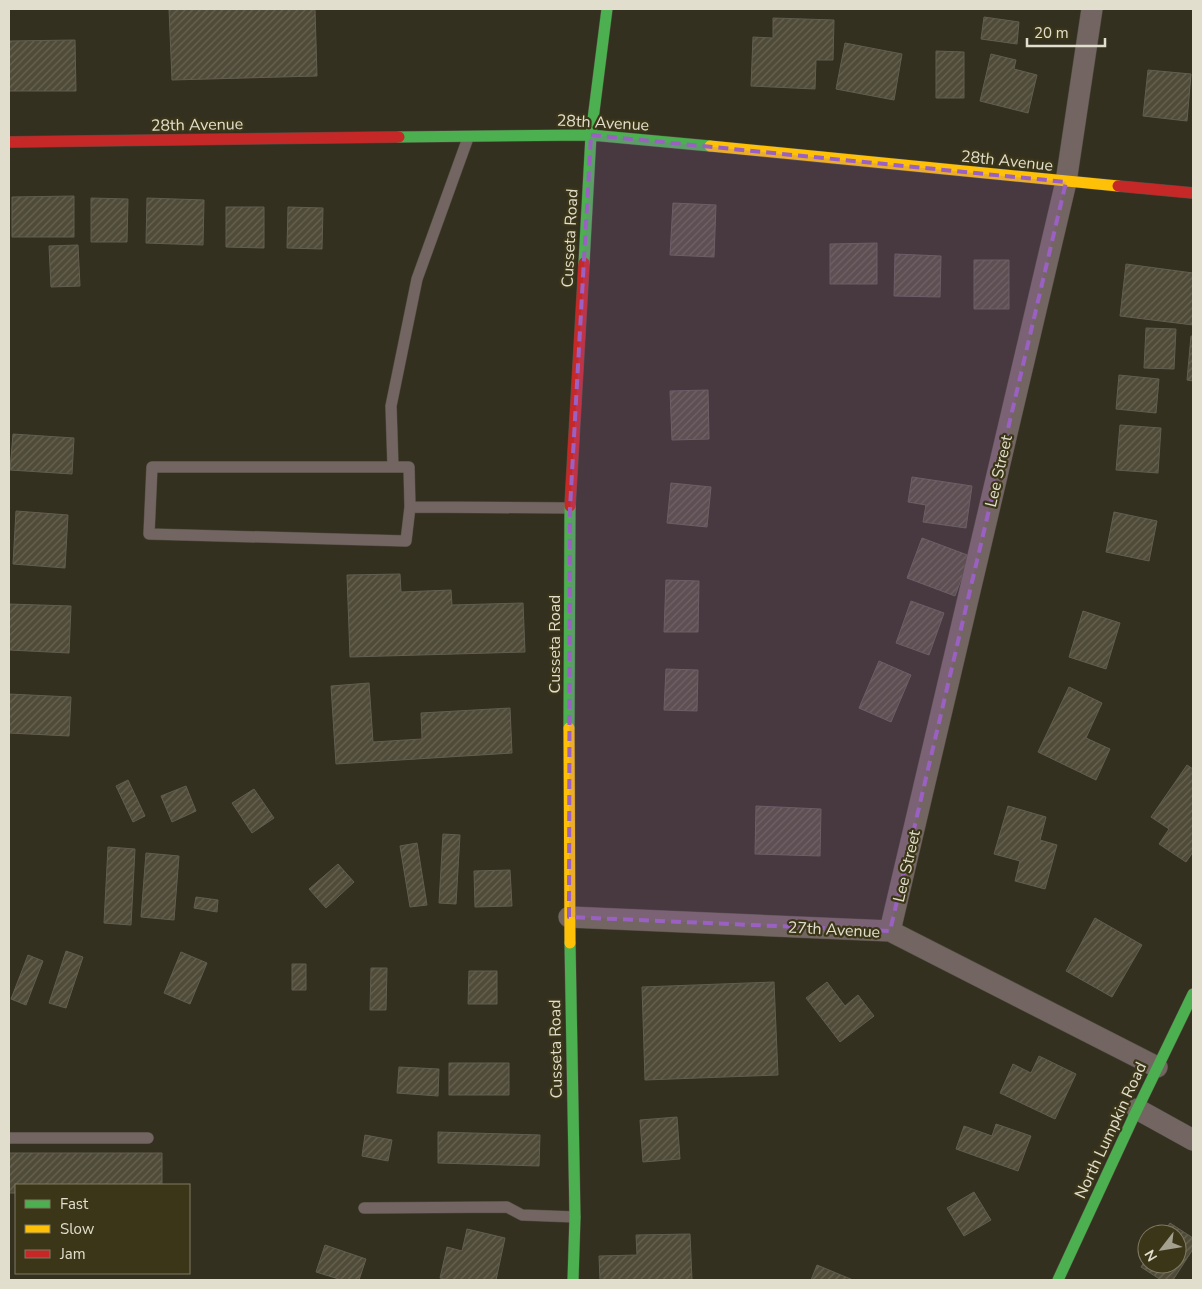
<svg xmlns="http://www.w3.org/2000/svg" width="1202" height="1289" font-family="'Nunito Sans',sans-serif">
	<style>
		.building { fill: url(#building-hatch); stroke: #615e50 }
		.lines { fill: none; stroke-linecap: round; stroke-linejoin: round }
		.lane-casing { stroke: #4e4b3d; stroke-width: 12 }
		.street-casing { stroke: #4e4b3d; stroke-width: 22 }
		.fast-casing { stroke: #4e4b3d; stroke-width: 12 }
		.slow-casing { stroke: #4e4b3d; stroke-width: 12 }
		.jam-casing { stroke: #4e4b3d; stroke-width: 12 }
		.lane { stroke: #736562; stroke-width: 11 }
		.street { stroke: #736562; stroke-width: 21 }
		.fast { stroke: #4caf50; stroke-width: 11 }
		.slow { stroke: #ffc107; stroke-width: 11 }
		.jam { stroke: #c62828; stroke-width: 11 }
		.marked { fill: #9a61c3; fill-opacity: 0.2; stroke: #9a61c3; stroke-width: 4; stroke-dasharray: 10 6; stroke-linejoin: round }
		.labels { text-anchor: middle; stroke-width: 4.5; stroke-linejoin: round; paint-order: stroke }
		.street-label { font-size: 16px; fill: #e1decd; stroke: #3c3618 }
	</style>
	<defs>
		<pattern id="building-hatch" width="6" height="6" patternUnits="userSpaceOnUse" patternTransform="scale(1.25)"><rect width="6" height="6" fill="#4f4b38"/><path d="M-1 1l2-2M0 6l6-6M5 7l2-2" fill="none" stroke="#686454"/></pattern>
	</defs>
	<rect width="100%" height="100%" fill="#343020"/>
	<path class="building" d="M 169,9 L 315,9 L 317,76 L 172,80 Z
		M 984,17 L 1019,22 L 1017,44 L 981,39 Z
		M 773,18 L 834,20 L 833,60 L 816,60 L 815,89 L 751,86 L 753,37 L 773,38 Z
		M 75,40 L 76,91 L 9,91 L 9,41 Z
		M 845,43 L 902,54 L 894,100 L 836,89 Z
		M 936,51 L 964,52 L 964,98 L 936,98 Z
		M 991,54 L 1016,60 L 1014,69 L 1037,75 L 1028,113 L 980,101 Z
		M 1148,70 L 1191,74 L 1187,121 L 1143,116 Z
		M 74,196 L 74,237 L 12,237 L 12,197 Z
		M 91,198 L 128,199 L 127,242 L 91,242 Z
		M 147,198 L 204,200 L 203,245 L 146,243 Z
		M 673,203 L 716,205 L 714,257 L 670,255 Z
		M 226,207 L 264,207 L 264,248 L 226,247 Z
		M 288,207 L 323,208 L 322,249 L 287,248 Z
		M 877,243 L 877,284 L 830,284 L 830,244 Z
		M 78,245 L 80,286 L 51,287 L 49,246 Z
		M 895,254 L 941,256 L 940,297 L 894,296 Z
		M 974,260 L 1009,260 L 1009,309 L 974,309 Z
		M 1126,264 L 1193,273 L 1193,325 L 1120,316 Z
		M 1146,328 L 1176,329 L 1174,369 L 1144,368 Z
		M 1191,336 L 1193,336 L 1193,381 L 1187,380 Z
		M 1119,375 L 1159,379 L 1156,413 L 1116,409 Z
		M 708,390 L 709,439 L 672,440 L 670,391 Z
		M 1120,425 L 1161,428 L 1158,473 L 1116,470 Z
		M 13,434 L 74,438 L 72,474 L 10,470 Z
		M 912,477 L 972,486 L 966,528 L 923,522 L 926,505 L 908,502 Z
		M 671,483 L 711,487 L 707,527 L 667,523 Z
		M 16,511 L 68,515 L 65,568 L 13,564 Z
		M 1114,512 L 1157,521 L 1149,561 L 1106,552 Z
		M 922,538 L 970,556 L 955,596 L 907,578 Z
		M 400,574 L 401,592 L 451,590 L 452,605 L 523,603 L 525,652 L 350,657 L 347,575 Z
		M 666,580 L 699,581 L 698,632 L 664,632 Z
		M 911,601 L 944,613 L 929,655 L 896,643 Z
		M 9,604 L 71,606 L 69,653 L 9,650 Z
		M 1083,611 L 1120,623 L 1106,669 L 1069,657 Z
		M 879,661 L 911,675 L 891,722 L 859,708 Z
		M 666,669 L 698,670 L 697,711 L 664,710 Z
		M 369,683 L 373,742 L 422,739 L 421,713 L 510,708 L 512,753 L 336,764 L 331,686 Z
		M 1069,687 L 1102,703 L 1086,738 L 1110,749 L 1096,780 L 1038,752 Z
		M 9,694 L 71,697 L 69,736 L 9,733 Z
		M 1187,765 L 1193,769 L 1193,852 L 1186,862 L 1159,844 L 1169,829 L 1151,817 Z
		M 128,780 L 145,816 L 133,822 L 116,786 Z
		M 186,786 L 196,811 L 172,822 L 161,796 Z
		M 254,789 L 274,818 L 252,833 L 232,803 Z
		M 756,806 L 821,809 L 820,856 L 755,854 Z
		M 1008,806 L 1046,817 L 1040,840 L 1057,845 L 1045,889 L 1015,881 L 1020,861 L 994,854 Z
		M 443,834 L 460,835 L 456,904 L 439,903 Z
		M 417,843 L 427,905 L 410,907 L 400,846 Z
		M 108,847 L 135,849 L 131,925 L 104,923 Z
		M 146,853 L 179,856 L 174,920 L 141,917 Z
		M 338,864 L 354,882 L 326,908 L 309,889 Z
		M 510,870 L 512,906 L 475,907 L 474,871 Z
		M 196,897 L 218,900 L 217,912 L 194,908 Z
		M 1095,918 L 1142,945 L 1112,997 L 1066,971 Z
		M 66,951 L 83,957 L 66,1008 L 49,1003 Z
		M 181,952 L 207,963 L 190,1004 L 164,993 Z
		M 28,955 L 43,961 L 26,1005 L 11,999 Z
		M 292,964 L 306,964 L 306,990 L 292,990 Z
		M 371,968 L 387,968 L 386,1010 L 370,1010 Z
		M 469,971 L 497,971 L 497,1004 L 468,1004 Z
		M 774,982 L 778,1075 L 645,1080 L 642,987 Z
		M 827,982 L 845,1006 L 858,995 L 874,1016 L 840,1042 L 806,998 Z
		M 1039,1056 L 1076,1074 L 1055,1119 L 1000,1093 L 1013,1064 L 1031,1073 Z
		M 449,1063 L 509,1063 L 509,1095 L 449,1095 Z
		M 399,1067 L 439,1069 L 438,1096 L 397,1093 Z
		M 677,1117 L 680,1159 L 643,1162 L 640,1120 Z
		M 996,1124 L 1031,1136 L 1018,1171 L 956,1149 L 964,1126 L 992,1136 Z
		M 438,1132 L 540,1135 L 539,1166 L 438,1163 Z
		M 365,1135 L 392,1140 L 388,1161 L 362,1156 Z
		M 9,1153 L 162,1153 L 162,1185 L 16,1185 L 16,1193 L 9,1193 Z
		M 974,1192 L 991,1220 L 964,1236 L 947,1208 Z
		M 1170,1223 L 1193,1238 L 1193,1249 L 1173,1280 L 1161,1280 L 1141,1267 L 1147,1258 L 1147,1264 L 1177,1264 L 1177,1234 L 1162,1234 Z
		M 467,1229 L 505,1238 L 496,1280 L 450,1280 L 440,1278 L 447,1247 L 462,1251 Z
		M 690,1234 L 692,1280 L 600,1280 L 599,1256 L 637,1255 L 636,1235 Z
		M 325,1245 L 366,1259 L 359,1280 L 342,1280 L 316,1272 Z
		M 817,1265 L 853,1280 L 811,1280 Z"/>
	<g class="lines">
		<defs>
			<path id="lane" d="M 152,467 L 409,467 L 410,507 L 406,541 L 149,534 Z
				M 393,467 L 391,406 L 417,279 L 468,138
				M 410,507 L 570,508
				M 9,1138 L 148,1138
				M 364,1208 L 507,1207 L 522,1215 L 575,1217"/>
			<path id="street" d="M 569,917 L 890,931 L 1157,1067
				M 890,931 L 1066,182 L 1092,9
				M 1137,1109 L 1193,1140"/>
			<path id="fast" d="M 399,137 L 591,135 L 710,146
				M 584,263 L 591,135 L 607,9
				M 569,728 L 570,506
				M 570,943 L 575,1217 L 573,1280
				M 1058,1280 L 1133,1118 L 1193,994"/>
			<path id="slow" d="M 710,146 L 1118,186
				M 569,728 L 570,943"/>
			<path id="jam" d="M 9,142 L 399,137
				M 1118,186 L 1193,193
				M 570,506 L 584,263"/>
		</defs>
		<use href="#lane" class="lane-casing"/>
		<use href="#street" class="street-casing"/>
		<use href="#fast" class="fast-casing"/>
		<use href="#slow" class="slow-casing"/>
		<use href="#jam" class="jam-casing"/>
		<use href="#lane" class="lane"/>
		<use href="#street" class="street"/>
		<use href="#fast" class="fast"/>
		<use href="#slow" class="slow"/>
		<use href="#jam" class="jam"/>
	</g>
	<path class="marked" d="M 591,135 L 1066,182 L 890,931 L 569,917 L 570,508 Z"/>
	<g class="labels">
		<g class="street-label">
			<text transform="translate(603 122) rotate(3)" y="6">28th Avenue</text>
			<text transform="translate(197 124) rotate(-1)" y="6">28th Avenue</text>
			<text transform="translate(1007 160) rotate(6)" y="6">28th Avenue</text>
			<text transform="translate(569 238) rotate(-87)" y="6">Cusseta Road</text>
			<text transform="translate(998 471) rotate(-77)" y="6">Lee Street</text>
			<text transform="translate(554 644) rotate(-90)" y="6">Cusseta Road</text>
			<text transform="translate(906 866) rotate(-77)" y="6">Lee Street</text>
			<text transform="translate(834 929) rotate(3)" y="6">27th Avenue</text>
			<text transform="translate(555 1049) rotate(-91)" y="6">Cusseta Road</text>
			<text transform="translate(1110 1130) rotate(-65)" y="6">North Lumpkin Road</text>
		</g>
	</g>
	<rect width="1202" height="1289" fill="none" stroke="#e1decd" stroke-width="20"/>
	<rect x="15" y="1184" width="175" height="90" fill="#3c3618" stroke="#7e7960"/>
	<rect x="25" y="1200" width="25" height="8" fill="#4caf50" stroke="#7e7960"/>
	<text x="60" y="1209" font-size="15" fill="#e1decd">Fast</text>
	<rect x="25" y="1225" width="25" height="8" fill="#ffc107" stroke="#7e7960"/>
	<text x="60" y="1234" font-size="15" fill="#e1decd">Slow</text>
	<rect x="25" y="1250" width="25" height="8" fill="#c62828" stroke="#7e7960"/>
	<text x="60" y="1259" font-size="15" fill="#e1decd">Jam</text>
	<g transform="translate(1162 1249) rotate(239)"><circle r="24" fill="#3c3618" stroke="#7e7960"/>
	<path d="M0-4L9 19L0 12L-9 19Z" fill="#a4a190"/>
	<text y="-8" font-size="14" font-weight="bold" text-anchor="middle" fill="#e1decd">N</text>
	</g>
	<path d="M1027 38v8h78v-8" fill="none" stroke="#e1decd" stroke-width="2.5"/>
	<text x="1034" y="38" font-size="15" fill="#e1decd" stroke="#3c3618" stroke-width="4" paint-order="stroke">20 m</text>
</svg>
